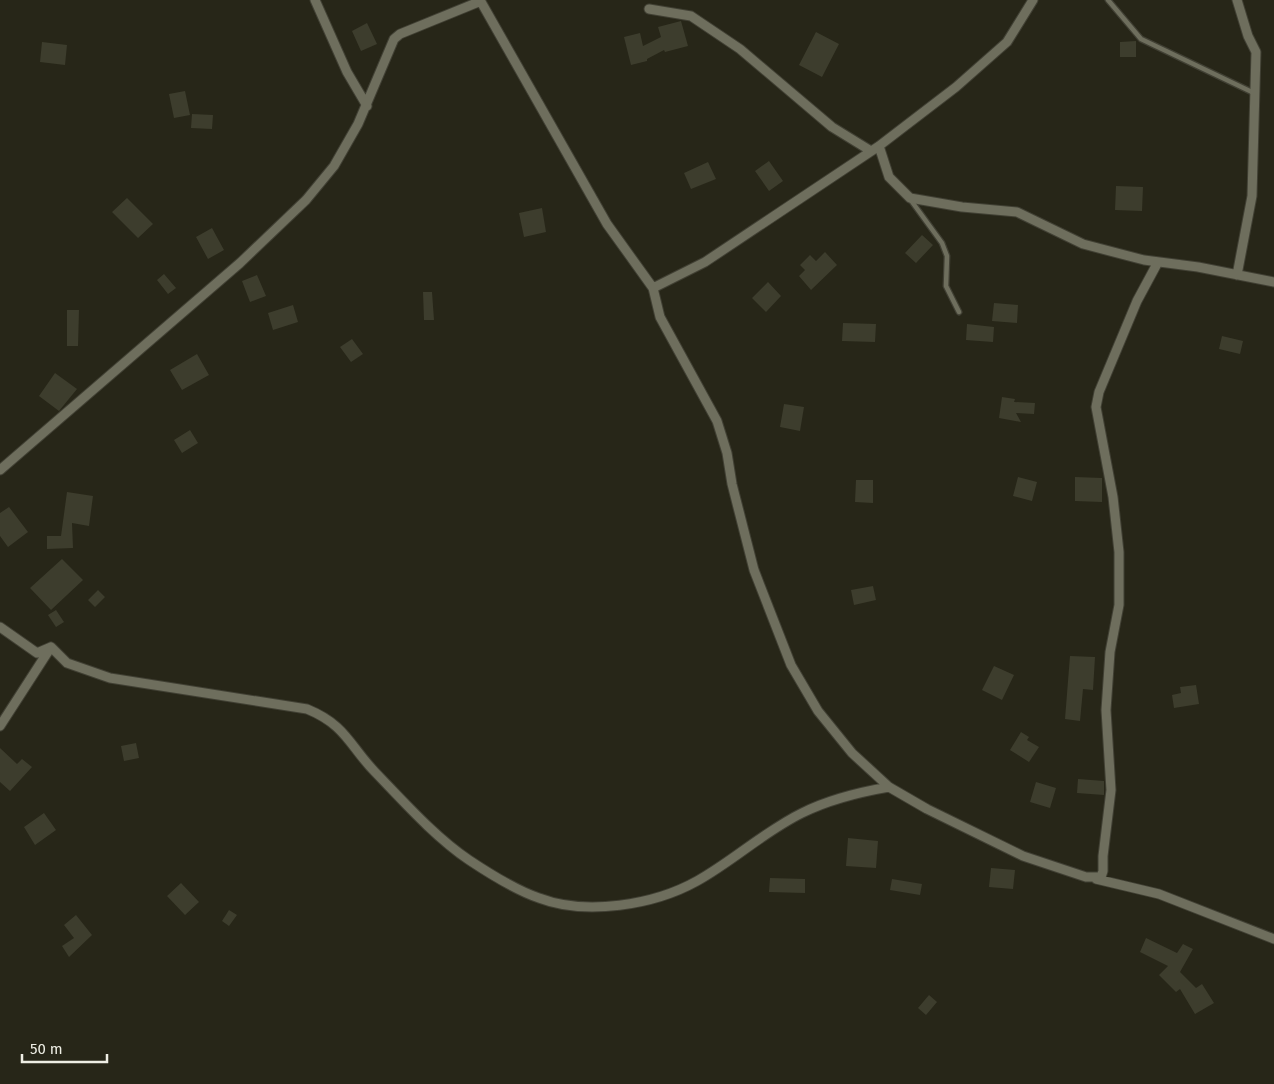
<svg xmlns="http://www.w3.org/2000/svg" width="1274" height="1084" font-family="'Fira Sans',sans-serif">
	<style>
		.building { fill: #3d3d2d }
		.lines { fill: none; stroke-linecap: round; stroke-linejoin: round }
		.service-casing { stroke: #414034; stroke-width: 7 }
		.minor-casing { stroke: #414034; stroke-width: 11 }
		.service { stroke: #6e6e5d; stroke-width: 4.5 }
		.minor { stroke: #6e6e5d; stroke-width: 9 }
	</style>
	<rect width="100%" height="100%" fill="#272618"/>
	<path class="building" d="M 681,21 L 688,46 L 665,52 L 664,50 L 647,59 L 647,61 L 631,65 L 624,37 L 640,33 L 643,46 L 661,37 L 658,27 Z
		M 367,23 L 377,44 L 361,51 L 352,31 Z
		M 816,32 L 839,44 L 822,77 L 799,65 Z
		M 1136,41 L 1136,57 L 1120,57 L 1120,42 Z
		M 42,42 L 67,45 L 65,65 L 40,62 Z
		M 185,91 L 190,115 L 174,118 L 169,94 Z
		M 192,114 L 213,115 L 212,129 L 191,128 Z
		M 769,161 L 783,181 L 769,191 L 755,171 Z
		M 708,162 L 716,179 L 691,189 L 684,173 Z
		M 1116,186 L 1143,187 L 1142,211 L 1115,210 Z
		M 127,198 L 153,224 L 138,238 L 112,212 Z
		M 542,208 L 546,232 L 524,237 L 519,213 Z
		M 212,228 L 224,250 L 208,259 L 196,237 Z
		M 922,235 L 933,245 L 916,263 L 905,253 Z
		M 825,252 L 837,265 L 811,290 L 799,276 L 805,270 L 800,265 L 810,255 L 816,261 Z
		M 164,274 L 176,288 L 168,294 L 157,280 Z
		M 257,275 L 266,296 L 250,302 L 242,281 Z
		M 768,282 L 781,296 L 766,312 L 752,298 Z
		M 423,292 L 432,292 L 434,320 L 424,320 Z
		M 994,303 L 1018,305 L 1017,323 L 992,321 Z
		M 293,305 L 298,322 L 273,330 L 268,313 Z
		M 67,310 L 79,310 L 78,346 L 67,346 Z
		M 843,323 L 876,324 L 875,342 L 842,341 Z
		M 967,324 L 994,327 L 993,342 L 966,340 Z
		M 1222,336 L 1243,341 L 1240,354 L 1219,349 Z
		M 352,339 L 363,354 L 351,362 L 340,347 Z
		M 197,354 L 209,375 L 182,390 L 170,370 Z
		M 55,373 L 77,389 L 59,411 L 39,396 Z
		M 1002,397 L 1015,399 L 1014,402 L 1035,403 L 1034,414 L 1016,413 L 1021,422 L 999,418 Z
		M 784,404 L 804,407 L 800,431 L 780,427 Z
		M 190,430 L 198,443 L 182,453 L 174,440 Z
		M 1018,477 L 1037,482 L 1032,501 L 1013,496 Z
		M 1075,477 L 1102,478 L 1102,502 L 1075,501 Z
		M 856,480 L 873,480 L 873,503 L 855,502 Z
		M 67,492 L 93,496 L 89,526 L 72,523 L 73,548 L 47,549 L 47,536 L 61,536 Z
		M 9,507 L 28,532 L 8,547 L 0,536 L 0,513 Z
		M 62,559 L 83,580 L 51,610 L 30,588 Z
		M 873,586 L 876,600 L 854,605 L 851,590 Z
		M 98,590 L 105,597 L 95,607 L 88,600 Z
		M 56,610 L 64,622 L 56,627 L 48,615 Z
		M 1070,656 L 1095,657 L 1093,690 L 1083,689 L 1080,721 L 1065,719 Z
		M 994,666 L 1014,675 L 1002,700 L 982,690 Z
		M 1196,685 L 1199,704 L 1174,708 L 1172,695 L 1181,693 L 1180,687 Z
		M 1021,732 L 1029,737 L 1027,740 L 1039,747 L 1029,762 L 1010,750 Z
		M 136,743 L 139,758 L 124,761 L 121,746 Z
		M 0,748 L 17,764 L 22,759 L 32,767 L 10,791 L 0,782 Z
		M 1078,779 L 1104,781 L 1104,795 L 1077,793 Z
		M 1036,782 L 1056,788 L 1050,808 L 1030,802 Z
		M 44,813 L 56,830 L 35,845 L 24,827 Z
		M 848,838 L 878,841 L 876,868 L 846,866 Z
		M 991,868 L 1015,870 L 1013,889 L 989,887 Z
		M 770,878 L 805,879 L 805,893 L 769,892 Z
		M 892,879 L 922,884 L 920,895 L 890,890 Z
		M 181,883 L 199,902 L 185,915 L 167,896 Z
		M 229,910 L 237,915 L 229,926 L 222,921 Z
		M 76,915 L 92,935 L 69,957 L 62,946 L 74,938 L 64,925 Z
		M 1146,938 L 1177,953 L 1183,944 L 1193,949 L 1180,972 L 1196,988 L 1202,984 L 1214,1003 L 1195,1014 L 1180,989 L 1176,992 L 1159,975 L 1168,966 L 1140,952 Z
		M 929,995 L 937,1002 L 926,1015 L 918,1008 Z"/>
	<g class="lines">
		<defs>
			<path id="service" d="M 1108,0 L 1141,39 L 1254,93
				M 910,199 L 942,243 L 947,256 L 946,286 L 959,312"/>
			<path id="minor" d="M 315,0 L 347,72 L 367,106
				M 480,0 L 607,224 L 653,288 L 660,317 L 717,421 L 727,453 L 732,484 L 754,570 L 791,665 L 818,711 L 852,753 L 889,787 L 927,809 L 1023,856 L 1086,877 L 1101,877 L 1103,871 L 1103,856 L 1111,790 L 1106,710 L 1110,652 L 1119,605 L 1119,552 L 1113,497 L 1096,407 L 1099,392 L 1137,301 L 1158,262
				M 649,9 L 691,16 L 740,49 L 832,127 L 871,151
				M 879,146 L 889,177 L 910,198 L 962,207 L 1017,212 L 1083,244 L 1144,260 L 1198,267 L 1274,282
				M 1237,275 L 1252,196 L 1256,52 L 1248,36 L 1237,0
				M 653,288 L 705,262 L 879,146 L 956,87 L 1007,42 L 1033,0
				M 0,470 L 240,263 L 306,200 L 334,166 L 358,124 L 394,39 L 400,34 L 481,1
				M 0,627 L 37,653 L 51,647 L 67,663 L 110,678 L 307,709 C 346,725 349,745 375,772 C 404,802 435,837 469,860 C 490,874 515,890 539,898 C 586,916 654,905 697,881 C 733,861 765,831 802,813 C 828,800 860,792 889,787
				M 0,726 L 51,647
				M 1096,879 L 1159,894 L 1274,939"/>
		</defs>
		<use href="#service" class="service-casing"/>
		<use href="#minor" class="minor-casing"/>
		<use href="#service" class="service"/>
		<use href="#minor" class="minor"/>
	</g>
	<path d="M22 1054v8h85v-8" fill="none" stroke="#eeeee4" stroke-width="2.5"/>
	<text x="30" y="1054" font-size="15" fill="#eeeee4" stroke="#272618" stroke-width="4" paint-order="stroke">50 m</text>
</svg>
